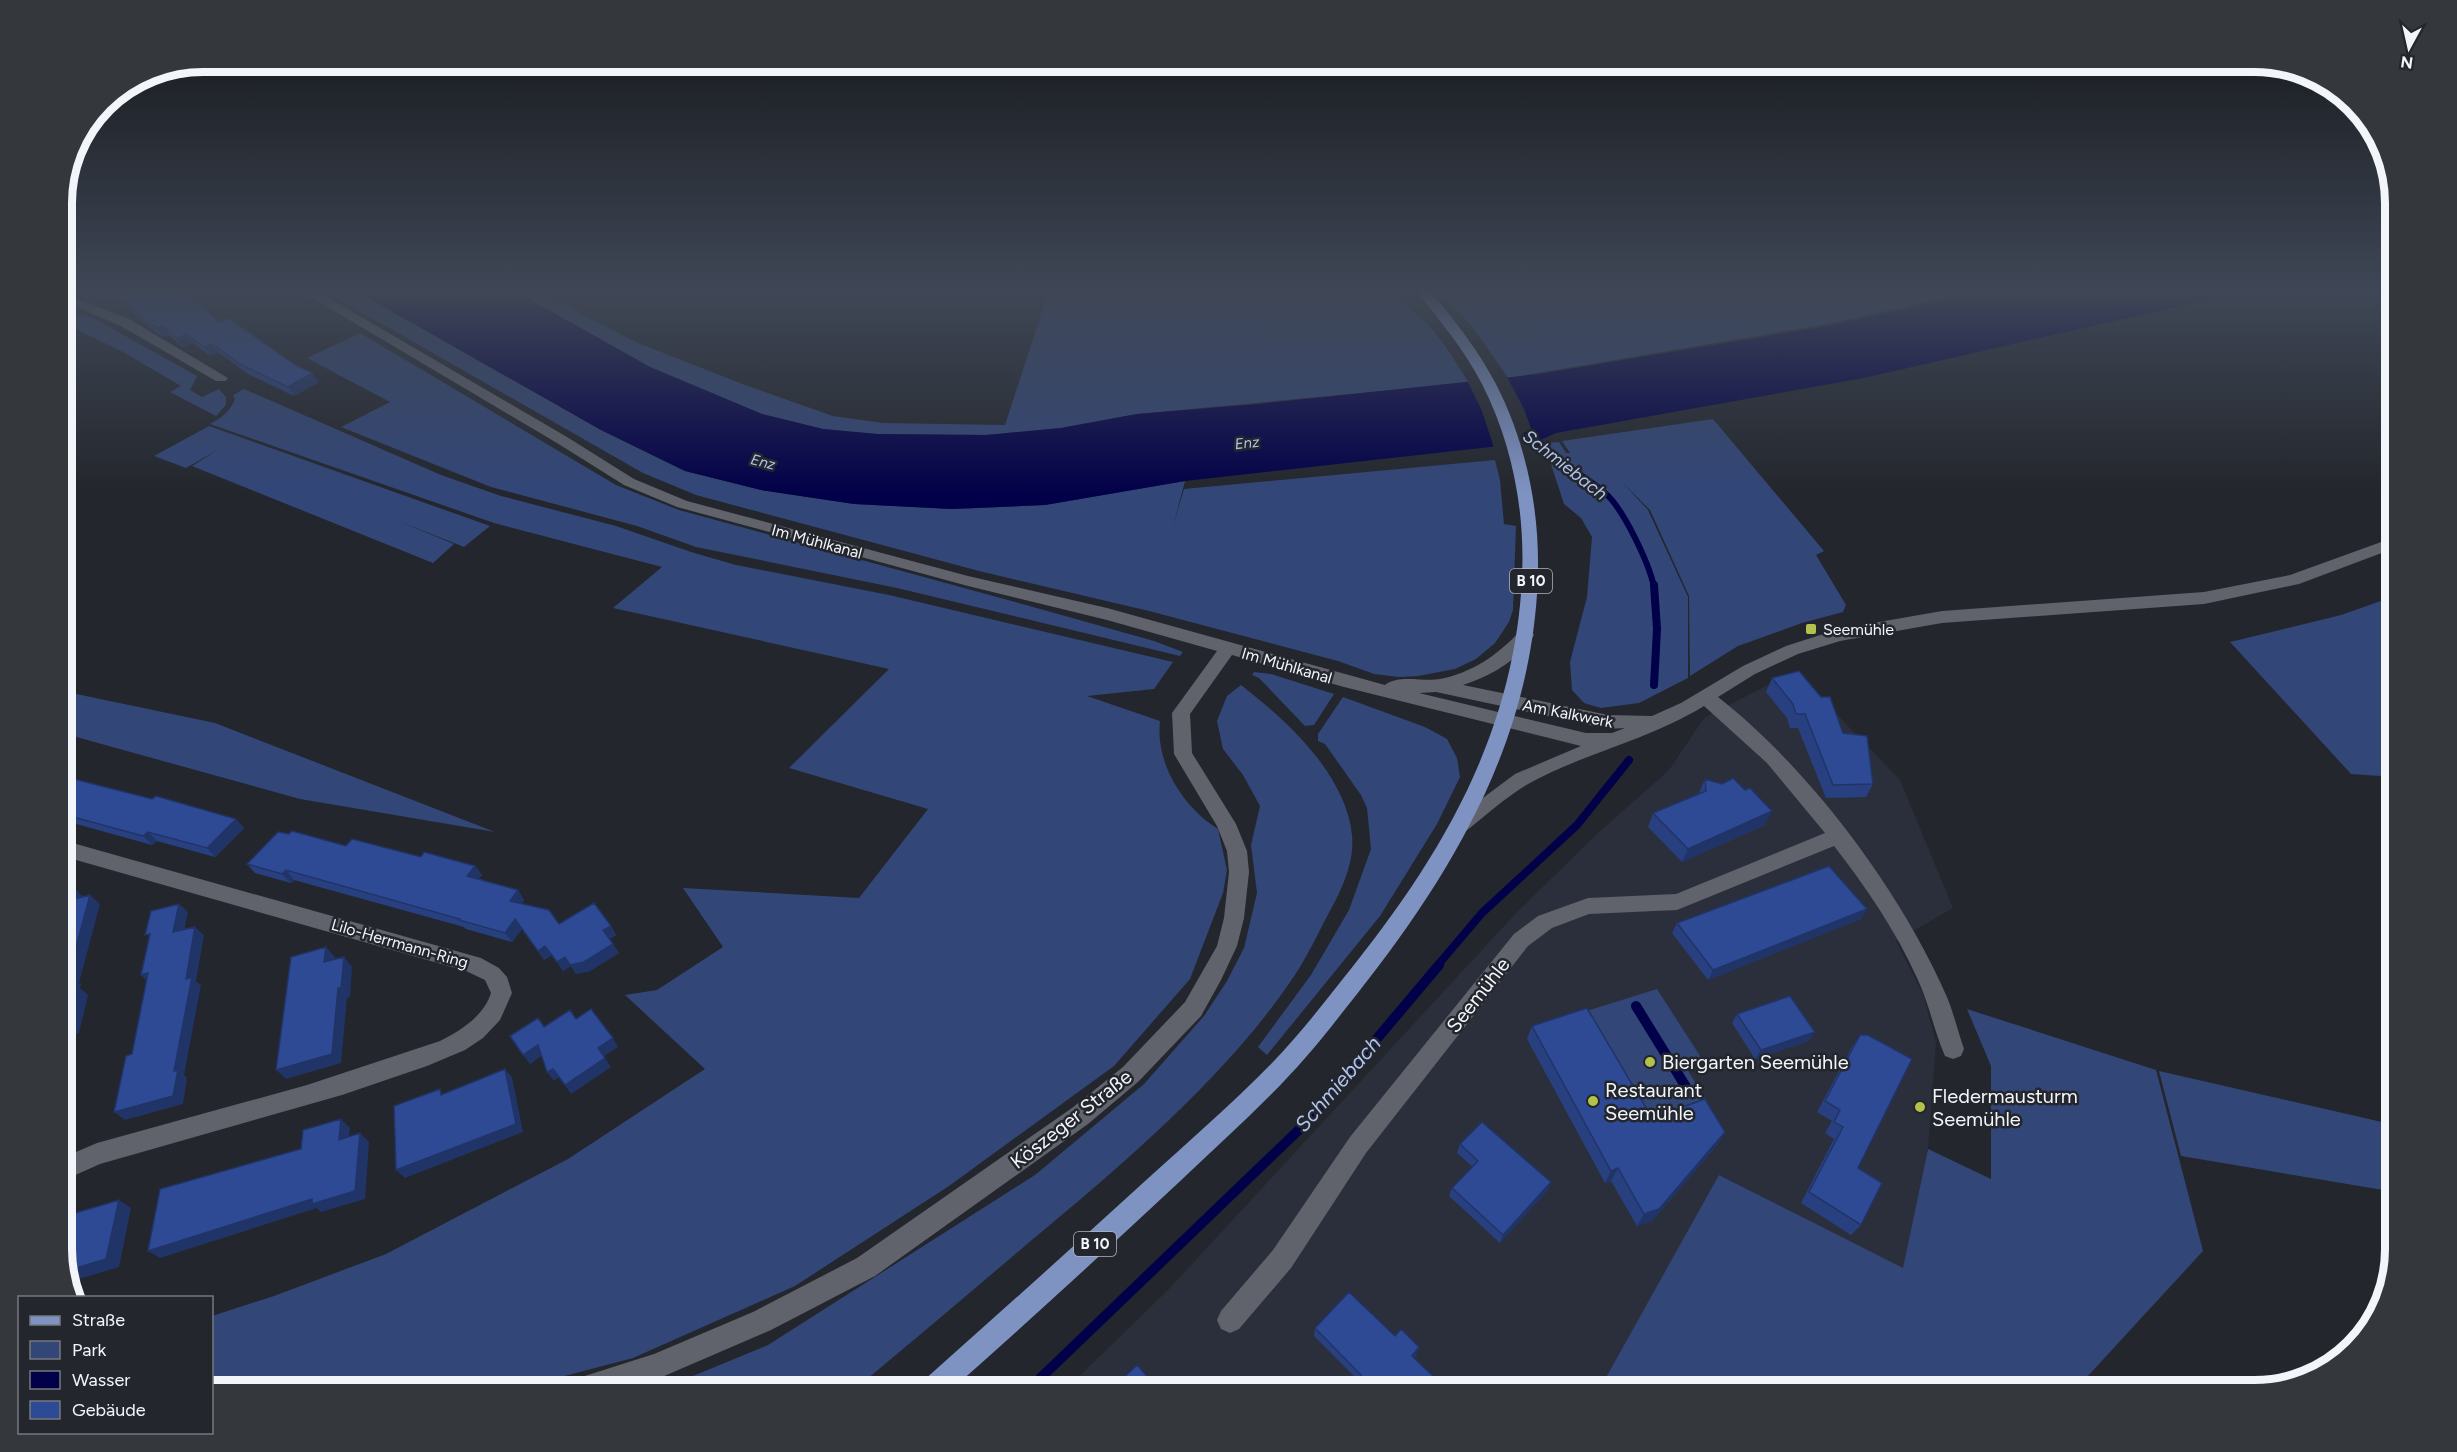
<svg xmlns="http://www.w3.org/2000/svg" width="2457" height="1452" font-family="Figtree,sans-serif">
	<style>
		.built { fill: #2a2f3b }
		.green { fill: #324678 }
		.water { fill: #020049 }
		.pier { fill: #23262c }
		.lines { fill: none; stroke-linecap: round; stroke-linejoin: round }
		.stream-far2 { stroke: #020049; stroke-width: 6 }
		.stream-far1 { stroke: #020049; stroke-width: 8 }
		.stream { stroke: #020049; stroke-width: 10 }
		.minor { fill: #60636b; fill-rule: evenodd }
		.major { fill: #7f93c3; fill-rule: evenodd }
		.wall { fill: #28407f }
		.shaded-wall { fill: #213468 }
		.building { fill: #2f4a94; stroke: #213468; stroke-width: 1.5 }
		.poi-dot { fill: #b3c24b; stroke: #23262c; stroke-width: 2 }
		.labels { text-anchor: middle; stroke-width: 5; stroke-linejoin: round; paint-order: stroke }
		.far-water-label { font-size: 15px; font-style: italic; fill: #b1c4ed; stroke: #23262c }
		.shield { fill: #23262c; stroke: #b4b7bc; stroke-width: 1.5 }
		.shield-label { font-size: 15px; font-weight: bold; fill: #f2f5f9 }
		.street-label { font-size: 16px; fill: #f2f5f9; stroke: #23262c }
		.poi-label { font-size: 16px; fill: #f2f5f9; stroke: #23262c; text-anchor: start }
		.water-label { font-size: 18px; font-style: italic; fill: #b1c4ed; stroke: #23262c }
		.near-street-label { font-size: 20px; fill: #f2f5f9; stroke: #23262c }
		.near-poi-label { font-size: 20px; fill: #f2f5f9; stroke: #23262c; text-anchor: start }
		.near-water-label { font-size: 21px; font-style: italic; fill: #b1c4ed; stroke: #23262c }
		.rim { fill: none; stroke: #f2f5f9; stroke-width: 8 }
	</style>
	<rect width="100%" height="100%" fill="#23262c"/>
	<path class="built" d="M 1795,671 L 1900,780 L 1953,908 L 1896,941 L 1923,994 L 1936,1042 L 1928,1149 L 1903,1269 L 1720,1175 L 1599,1390 L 1065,1390 L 1168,1290 L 1517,912 L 1597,834 L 1669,770 L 1704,718 Z"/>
	<path class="green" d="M 323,290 L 354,290 L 601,430 L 685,471 L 761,490 L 854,504 L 952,509 L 1045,505 L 1185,481 L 1173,526 L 1184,489 L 1495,460 L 1500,480 L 1504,524 L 1516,526 L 1513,610 L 1509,622 L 1495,643 L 1476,659 L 1455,669 L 1418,676 L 1399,677 L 1374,674 L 1338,661 L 1149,611 L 979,571 L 696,495 L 643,473 Z
		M 513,290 L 534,290 L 638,343 L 745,385 L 833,416 L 883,423 L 1005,425 L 1049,290 L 1388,290 L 1428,324 L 1446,347 L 1469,383 L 1137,414 L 1061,428 L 986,435 L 877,434 L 823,429 L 762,414 L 650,367 Z
		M 1439,290 L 1610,290 L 1608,296 L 1612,290 L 1978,290 L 1827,324 L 1508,378 L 1474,329 Z
		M 62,308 L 93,318 L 197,376 L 190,390 L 202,397 L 219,389 L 226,397 L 226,405 L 216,416 L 170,392 L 181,386 L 123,352 L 62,322 Z
		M 360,333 L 616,485 L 679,510 L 1026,605 L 1154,641 L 1183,652 L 1180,656 L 897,588 L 696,547 L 637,526 L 491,487 L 341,427 L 390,402 L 307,358 Z
		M 244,389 L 441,475 L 501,496 L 616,526 L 691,552 L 736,565 L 889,595 L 1173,662 L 1154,689 L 1087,696 L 1160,721 C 1155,763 1183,807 1218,829 L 1227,870 L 1223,893 L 1190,979 L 1114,1066 L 949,1186 L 795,1286 L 633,1358 L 511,1390 L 212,1390 L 212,1316 L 274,1296 L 386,1254 L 568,1159 L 705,1069 L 625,995 L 657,990 L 723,947 L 683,888 L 859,898 L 928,809 L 789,768 L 889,669 L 613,608 L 662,567 L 494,523 L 210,424 C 222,417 230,412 235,399 L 233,395 Z
		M 1713,419 L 1824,551 L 1816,555 L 1846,605 L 1843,612 L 1802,623 L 1738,646 L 1690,676 L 1689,596 L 1650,510 L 1622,482 L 1648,510 L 1688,597 L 1688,678 L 1639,703 L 1601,708 L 1584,703 L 1572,690 L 1570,662 L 1587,597 L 1592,537 L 1581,518 L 1564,504 L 1544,443 L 1559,442 L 1566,453 L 1570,453 L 1562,441 Z
		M 209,426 L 490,526 L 464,547 L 396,520 L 454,544 L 433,563 L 192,466 L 219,449 L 186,468 L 154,456 Z
		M 2395,596 L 2395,777 L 2351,774 L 2230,642 L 2341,615 Z
		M 1254,672 L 1271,674 L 1334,694 L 1314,725 L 1305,726 L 1259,678 L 1252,675 Z
		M 1241,685 C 1286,720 1346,774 1352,835 C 1355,865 1339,895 1325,920 C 1317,936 1309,952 1300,967 C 1236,1068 1125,1163 1033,1239 C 973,1290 914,1340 854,1390 L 659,1390 L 768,1345 L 1035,1175 L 1144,1084 L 1204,1016 L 1227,981 L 1244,948 L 1257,893 L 1251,845 L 1260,806 L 1243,775 L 1223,749 L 1217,721 L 1227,696 Z
		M 62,691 L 215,723 L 495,832 L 300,799 L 62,733 Z
		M 1343,697 L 1425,727 L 1447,739 L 1457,758 L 1460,777 L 1437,824 L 1380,916 L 1267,1055 L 1258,1047 L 1311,975 L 1349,910 L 1371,849 L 1367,808 L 1361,795 L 1325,744 L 1318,741 L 1318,734 Z
		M 1657,989 L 1702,1059 L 1685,1066 L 1711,1108 L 1645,1131 L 1577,1014 Z
		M 1967,1009 L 2156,1070 L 2203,1251 L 2075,1390 L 1599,1390 L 1719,1175 L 1903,1268 L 1928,1149 L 1991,1179 L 1991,1066 Z
		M 2159,1071 L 2395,1125 L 2395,1192 L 2181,1156 Z"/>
	<path class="water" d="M 354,290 L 513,290 L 650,367 L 762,414 L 823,429 L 877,434 L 986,435 L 1061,428 L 1137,414 L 1259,404 L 1539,374 L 1828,326 L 1991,290 L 2251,290 L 1864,378 L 1556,433 L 1536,442 L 1185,481 L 1045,505 L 952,509 L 854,504 L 761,490 L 685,471 L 601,430 Z"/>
	<path class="pier" d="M 1506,375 L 1524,409 L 1537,445 L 1495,451 L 1482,411 L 1467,380 Z"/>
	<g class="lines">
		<path class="stream-far2" d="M 1526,435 C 1549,460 1580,471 1605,493 C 1623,508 1649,563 1654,587"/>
		<path class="stream-far1" d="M 1654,585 L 1657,629 L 1654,685
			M 1437,966 L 1482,913 L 1577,825 L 1629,760"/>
		<path class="stream" d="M 1636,1006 L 1686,1087
			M 1028,1390 L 1305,1124 L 1439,965"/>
		<path class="minor" d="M 299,290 L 315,290 L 567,437 L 634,479 L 687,501 L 968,576 L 1107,608 L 1385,685 C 1398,674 1424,682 1440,679 C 1472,673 1499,654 1520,631 L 1532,631 L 1534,635 C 1520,660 1490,676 1463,685 L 1608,715 L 1652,716 L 1681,703 L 1743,666 L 1786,646 L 1839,629 L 1942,611 L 2204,592 L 2290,575 L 2395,537 L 2395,548 L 2299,584 L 2204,604 L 1942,623 L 1840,641 L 1798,654 L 1755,674 L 1718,697 C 1809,768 1901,891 1947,997 C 1954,1014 1958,1032 1964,1049 L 1961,1056 L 1953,1059 L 1945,1056 C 1934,1031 1929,1003 1917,978 C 1896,931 1866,887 1834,846 L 1677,910 L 1589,914 L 1552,928 L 1528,946 L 1366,1153 L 1291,1268 L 1239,1329 L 1230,1333 L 1221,1329 L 1217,1320 L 1221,1311 L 1273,1250 L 1350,1137 L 1514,934 L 1538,916 L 1588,898 L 1676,894 L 1825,833 L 1767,763 L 1704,706 C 1649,740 1584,753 1528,784 C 1506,797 1486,815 1466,831 L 1459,834 L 1452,831 L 1449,826 L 1452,821 L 1515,774 L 1581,746 L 1344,687 L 1232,655 L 1190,714 L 1192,753 L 1236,824 L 1247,851 L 1249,872 L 1244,918 L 1237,946 L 1221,980 L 1201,1016 L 1139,1081 L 1088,1124 L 875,1276 L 771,1330 L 655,1380 L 620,1390 L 565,1390 L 569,1381 L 654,1354 L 753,1312 L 857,1258 L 1072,1108 L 1123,1067 L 1185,1002 L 1217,946 L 1224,918 L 1229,872 L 1227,851 L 1217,826 L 1174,754 L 1172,713 L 1217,651 L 1107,620 L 968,586 L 677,507 L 624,485 L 557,443 ZM 1436,692 L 1608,729 L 1625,728 L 1612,733 L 1586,733 L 1419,693 Z
			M 62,293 L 129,319 L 228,378 L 226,381 L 216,381 L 119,325 L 62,301 Z
			M 62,840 L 481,958 L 499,968 L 507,977 L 512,993 L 500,1020 L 483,1038 L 465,1050 L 427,1066 L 342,1095 L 100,1164 L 62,1181 L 62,1158 L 97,1143 L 307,1085 L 440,1041 C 460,1031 484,1016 491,993 L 485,980 L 466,971 L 62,856 Z"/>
		<path class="major" d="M 1416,290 L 1429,290 C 1454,319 1478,350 1496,384 C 1529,449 1542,521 1537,594 C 1527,748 1451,875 1357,994 C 1340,1015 1324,1037 1306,1057 C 1266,1103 1220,1143 1176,1185 C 1102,1254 1027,1323 951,1390 L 919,1390 L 923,1381 C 997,1315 1071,1249 1144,1182 C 1187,1143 1232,1104 1273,1062 C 1298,1036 1320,1008 1342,980 C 1436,864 1509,745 1521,594 C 1527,522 1515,449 1482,384 C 1464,349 1440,321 1416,290 Z"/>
	</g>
	<path class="wall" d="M 62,290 L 160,290 L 219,322 L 319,382 L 294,396 L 248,374 L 218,352 L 210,356 L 193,343 L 182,347 L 169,335 L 164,337 L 156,333 L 117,299 L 115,296 L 113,303 L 94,297 L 89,299 Z
		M 1772,678 L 1843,733 L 1873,784 L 1866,797 L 1826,798 L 1798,728 L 1790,728 L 1787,718 L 1766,692 Z
		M 62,776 L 152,799 L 236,819 L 244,828 L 215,857 L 157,841 L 152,845 L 62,820 Z
		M 1705,779 L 1765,825 L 1682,862 L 1648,827 L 1653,813 L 1699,793 Z
		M 289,834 L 346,846 L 475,866 L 482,875 L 478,880 L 518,890 L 524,900 L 521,903 L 559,924 L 611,926 L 616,935 L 609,939 L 619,953 L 590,971 L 576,974 L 571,966 L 563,971 L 552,955 L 544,960 L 522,929 L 512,942 L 466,929 L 464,927 L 294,880 L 291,883 L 255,873 L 247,864 Z
		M 1861,919 L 1708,980 L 1672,933 L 1677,923 Z
		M 1737,1014 L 1809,1041 L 1755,1059 L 1732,1023 Z
		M 1532,1026 L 1652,1118 L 1725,1132 L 1717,1145 L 1652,1221 L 1637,1226 L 1611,1181 L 1605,1183 L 1527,1039 Z
		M 1860,1035 L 1858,1168 L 1861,1225 L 1851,1235 L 1801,1203 L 1834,1139 L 1825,1133 L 1832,1121 L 1817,1112 L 1852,1047 Z
		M 1460,1144 L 1548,1190 L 1500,1243 L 1449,1196 L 1452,1188 L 1473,1167 L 1457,1153 Z
		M 1315,1328 L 1395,1336 L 1417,1354 L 1414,1358 L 1434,1377 L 1432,1383 L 1426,1390 L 1353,1390 L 1354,1384 L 1358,1380 L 1314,1336 Z"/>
	<path class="shaded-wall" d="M 84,290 L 90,290 L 94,297 L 89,299 Z
		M 108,290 L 111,290 L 115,296 L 113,303 L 107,294 Z
		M 163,326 L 169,335 L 164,337 L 158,328 Z
		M 187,334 L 193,343 L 182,347 L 177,338 Z
		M 212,344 L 218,352 L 210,356 L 204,347 Z
		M 313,373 L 319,382 L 294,396 L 288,387 Z
		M 1772,811 L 1765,825 L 1682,862 L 1688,849 Z
		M 236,819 L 244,828 L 215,857 L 207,848 Z
		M 148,832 L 157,841 L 152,845 L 143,836 Z
		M 475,866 L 482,875 L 473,886 L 467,876 Z
		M 286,870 L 294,880 L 291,883 L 282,874 Z
		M 76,890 L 86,899 L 74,899 Z
		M 518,890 L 524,900 L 517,910 L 510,901 Z
		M 90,895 L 100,904 L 79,983 L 81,984 L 80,988 L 88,995 L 79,1033 L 69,1035 L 62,1064 L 62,1026 L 67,989 L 68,977 Z
		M 179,904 L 188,912 L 182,941 L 173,932 Z
		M 1867,909 L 1861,919 L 1708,980 L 1713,970 Z
		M 515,919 L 522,929 L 512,942 L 505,933 Z
		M 611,926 L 616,935 L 609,939 L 603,930 Z
		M 195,927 L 204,935 L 196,981 L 201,985 L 184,1075 L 187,1078 L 183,1104 L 125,1120 L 114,1112 L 174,1071 L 186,979 Z
		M 613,944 L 619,953 L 590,971 L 576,974 L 571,966 L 563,971 L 557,962 L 565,957 Z
		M 545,946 L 552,955 L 544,960 L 538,951 Z
		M 326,947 L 335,957 L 333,972 L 324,962 Z
		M 344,957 L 352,967 L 350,997 L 347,998 L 341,1063 L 286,1079 L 276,1070 L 338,988 Z
		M 148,973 L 150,984 L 141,975 Z
		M 1815,1032 L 1809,1041 L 1755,1059 L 1761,1050 Z
		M 613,1038 L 618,1047 L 604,1056 L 598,1048 Z
		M 538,1045 L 544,1054 L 530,1064 L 523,1055 Z
		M 605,1058 L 611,1067 L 571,1094 L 565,1085 Z
		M 505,1069 L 512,1077 L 523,1132 L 405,1178 L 396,1170 Z
		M 553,1069 L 559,1077 L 554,1081 L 547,1072 Z
		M 62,1083 L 67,1086 L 62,1105 Z
		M 341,1119 L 350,1128 L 348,1148 L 339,1140 Z
		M 1725,1132 L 1717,1145 L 1652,1221 L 1637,1226 L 1644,1214 Z
		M 360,1133 L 369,1142 L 365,1199 L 321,1212 L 317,1208 L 160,1258 L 148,1251 Z
		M 1618,1168 L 1611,1181 L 1605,1183 L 1611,1171 Z
		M 1551,1182 L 1548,1190 L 1500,1243 L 1503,1235 Z
		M 119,1200 L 131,1208 L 119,1267 L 69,1282 L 66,1271 Z
		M 1419,1347 L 1417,1354 L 1410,1362 L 1412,1356 Z
		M 1434,1377 L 1432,1383 L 1426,1390 L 1423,1390 Z"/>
	<path class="building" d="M 95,290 L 108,290 L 107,294 Z
		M 112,290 L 160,290 L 164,293 L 170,290 L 175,290 L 200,305 L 219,322 L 228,318 L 297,366 L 313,373 L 288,387 L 242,365 L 212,344 L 204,347 L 187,334 L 177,338 L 163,326 L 158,328 L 150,324 Z
		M 1799,671 L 1821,697 L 1830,697 L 1843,733 L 1867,736 L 1873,784 L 1833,785 L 1805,714 L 1796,714 L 1793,704 L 1772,678 Z
		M 62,776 L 152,799 L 156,796 L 236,819 L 207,848 L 148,832 L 143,836 L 62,814 Z
		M 1733,778 L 1745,790 L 1750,788 L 1772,811 L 1688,849 L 1653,813 L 1706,791 L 1705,779 L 1722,784 Z
		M 292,831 L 346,846 L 352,839 L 421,857 L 424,852 L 475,866 L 467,876 L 518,890 L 510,901 L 549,910 L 559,924 L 594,903 L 611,926 L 603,930 L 613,944 L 584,962 L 570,965 L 565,957 L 557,962 L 545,946 L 538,951 L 515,919 L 505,933 L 459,920 L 460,919 L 286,870 L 282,874 L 247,864 L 278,832 L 289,834 Z
		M 1829,866 L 1867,909 L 1713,970 L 1677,923 Z
		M 76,890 L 74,899 L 90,895 L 68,977 L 71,976 L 67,989 L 78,986 L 68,1024 L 62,1026 L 62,893 Z
		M 179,904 L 173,932 L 195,927 L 186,979 L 192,977 L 174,1071 L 178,1070 L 173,1096 L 114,1112 L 126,1056 L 132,1054 L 148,973 L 141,975 L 150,934 L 145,935 L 151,911 Z
		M 326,947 L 324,962 L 344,957 L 341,988 L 338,988 L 332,1054 L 276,1070 L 291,957 Z
		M 1790,996 L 1815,1032 L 1761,1050 L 1737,1014 Z
		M 1587,1008 L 1652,1118 L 1705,1099 L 1725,1132 L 1659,1209 L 1644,1214 L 1618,1168 L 1611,1171 L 1532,1026 Z
		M 591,1009 L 613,1038 L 598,1048 L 605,1058 L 565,1085 L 553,1069 L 547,1072 L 538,1045 L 523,1055 L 510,1036 L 538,1018 L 544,1027 L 570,1010 L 576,1019 Z
		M 1860,1035 L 1868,1035 L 1912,1059 L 1858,1168 L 1882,1183 L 1861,1225 L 1809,1192 L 1843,1127 L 1834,1122 L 1840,1110 L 1825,1101 Z
		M 505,1069 L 516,1124 L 396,1170 L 394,1106 L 440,1089 L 441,1095 Z
		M 341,1119 L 339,1140 L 360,1133 L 355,1191 L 312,1204 L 312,1199 L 148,1251 L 160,1189 L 301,1149 L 303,1130 Z
		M 1482,1122 L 1551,1182 L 1503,1235 L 1452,1188 L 1478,1161 L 1460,1144 Z
		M 119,1200 L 106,1259 L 66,1271 L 62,1258 L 62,1217 Z
		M 1349,1292 L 1395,1336 L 1401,1329 L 1419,1347 L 1412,1356 L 1434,1377 L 1423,1390 L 1361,1390 L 1354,1384 L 1361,1375 L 1315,1328 Z
		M 1137,1365 L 1159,1390 L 1111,1390 Z"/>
	<linearGradient id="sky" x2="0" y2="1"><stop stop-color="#131518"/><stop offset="0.59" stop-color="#3f4756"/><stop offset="1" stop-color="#3f4756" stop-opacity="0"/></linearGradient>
	<rect width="2457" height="494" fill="url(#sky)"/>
	<g class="poi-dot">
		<rect x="1805" y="623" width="12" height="12" rx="3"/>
		<circle cx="1650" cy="1062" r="6"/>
		<circle cx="1593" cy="1101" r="6"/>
		<circle cx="1920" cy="1107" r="6"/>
	</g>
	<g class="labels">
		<g class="far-water-label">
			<text transform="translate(1247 443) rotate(-6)" y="5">Enz</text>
			<text transform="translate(763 462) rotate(15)" y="5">Enz</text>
		</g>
		<g class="shield">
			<rect x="1510" y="569" width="42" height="24" rx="4.5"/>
			<rect x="1074" y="1232" width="42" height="24" rx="4.5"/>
		</g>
		<g class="shield-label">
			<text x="1531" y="586">B 10</text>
			<text x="1095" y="1249">B 10</text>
		</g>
		<g class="street-label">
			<text transform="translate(817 541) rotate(15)" y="6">Im Mühlkanal</text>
			<text transform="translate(1287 665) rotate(16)" y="6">Im Mühlkanal</text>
			<text transform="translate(1568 713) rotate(11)" y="6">Am Kalkwerk</text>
			<text transform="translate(400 943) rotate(16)" y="6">Lilo-Herrmann-Ring</text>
		</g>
		<g class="poi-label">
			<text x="1823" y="635">Seemühle</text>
		</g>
		<g class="water-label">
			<text transform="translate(1565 465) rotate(38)" y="6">Schmiebach</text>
		</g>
		<g class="near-street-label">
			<text transform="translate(1478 995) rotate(-52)" y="7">Seemühle</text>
			<text transform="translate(1071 1119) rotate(-38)" y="7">Köszeger Straße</text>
		</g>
		<g class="near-poi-label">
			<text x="1662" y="1069">Biergarten Seemühle</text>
			<text x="1605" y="1097">Restaurant<tspan x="1605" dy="23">Seemühle</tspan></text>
			<text x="1932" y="1103">Fledermausturm<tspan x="1932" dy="23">Seemühle</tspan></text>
		</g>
		<g class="near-water-label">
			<text transform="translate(1338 1084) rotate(-49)" y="7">Schmiebach</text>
		</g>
	</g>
	<path d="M0 0H2457V1452H0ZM203 72H2254A131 131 0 0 1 2385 203V1249A131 131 0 0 1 2254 1380H203A131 131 0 0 1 72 1249V203A131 131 0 0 1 203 72Z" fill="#34373c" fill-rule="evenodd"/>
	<path class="rim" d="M203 72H2254A131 131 0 0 1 2385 203V1249A131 131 0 0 1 2254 1380H203A131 131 0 0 1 72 1249V203A131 131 0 0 1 203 72Z"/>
	<rect x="18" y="1296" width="195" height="138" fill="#23262c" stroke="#76797e" stroke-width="1.5"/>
	<rect x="30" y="1316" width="30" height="9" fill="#7f93c3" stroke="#76797e" stroke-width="1.5"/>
	<text x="72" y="1326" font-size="18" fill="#f2f5f9">Straße</text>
	<rect x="30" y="1341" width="30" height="18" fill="#324678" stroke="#76797e" stroke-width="1.5"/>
	<text x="72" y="1356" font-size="18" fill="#f2f5f9">Park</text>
	<rect x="30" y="1371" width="30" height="18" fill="#020049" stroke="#76797e" stroke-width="1.5"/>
	<text x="72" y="1386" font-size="18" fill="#f2f5f9">Wasser</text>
	<rect x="30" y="1401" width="30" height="18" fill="#2f4a94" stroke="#76797e" stroke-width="1.5"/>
	<text x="72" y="1416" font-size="18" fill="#f2f5f9">Gebäude</text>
	<g transform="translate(2409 48) rotate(188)" stroke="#23262c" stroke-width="4.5" paint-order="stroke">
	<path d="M0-4.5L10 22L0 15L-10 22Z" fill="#f2f5f9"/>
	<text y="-9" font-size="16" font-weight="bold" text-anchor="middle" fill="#f2f5f9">N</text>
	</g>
</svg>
